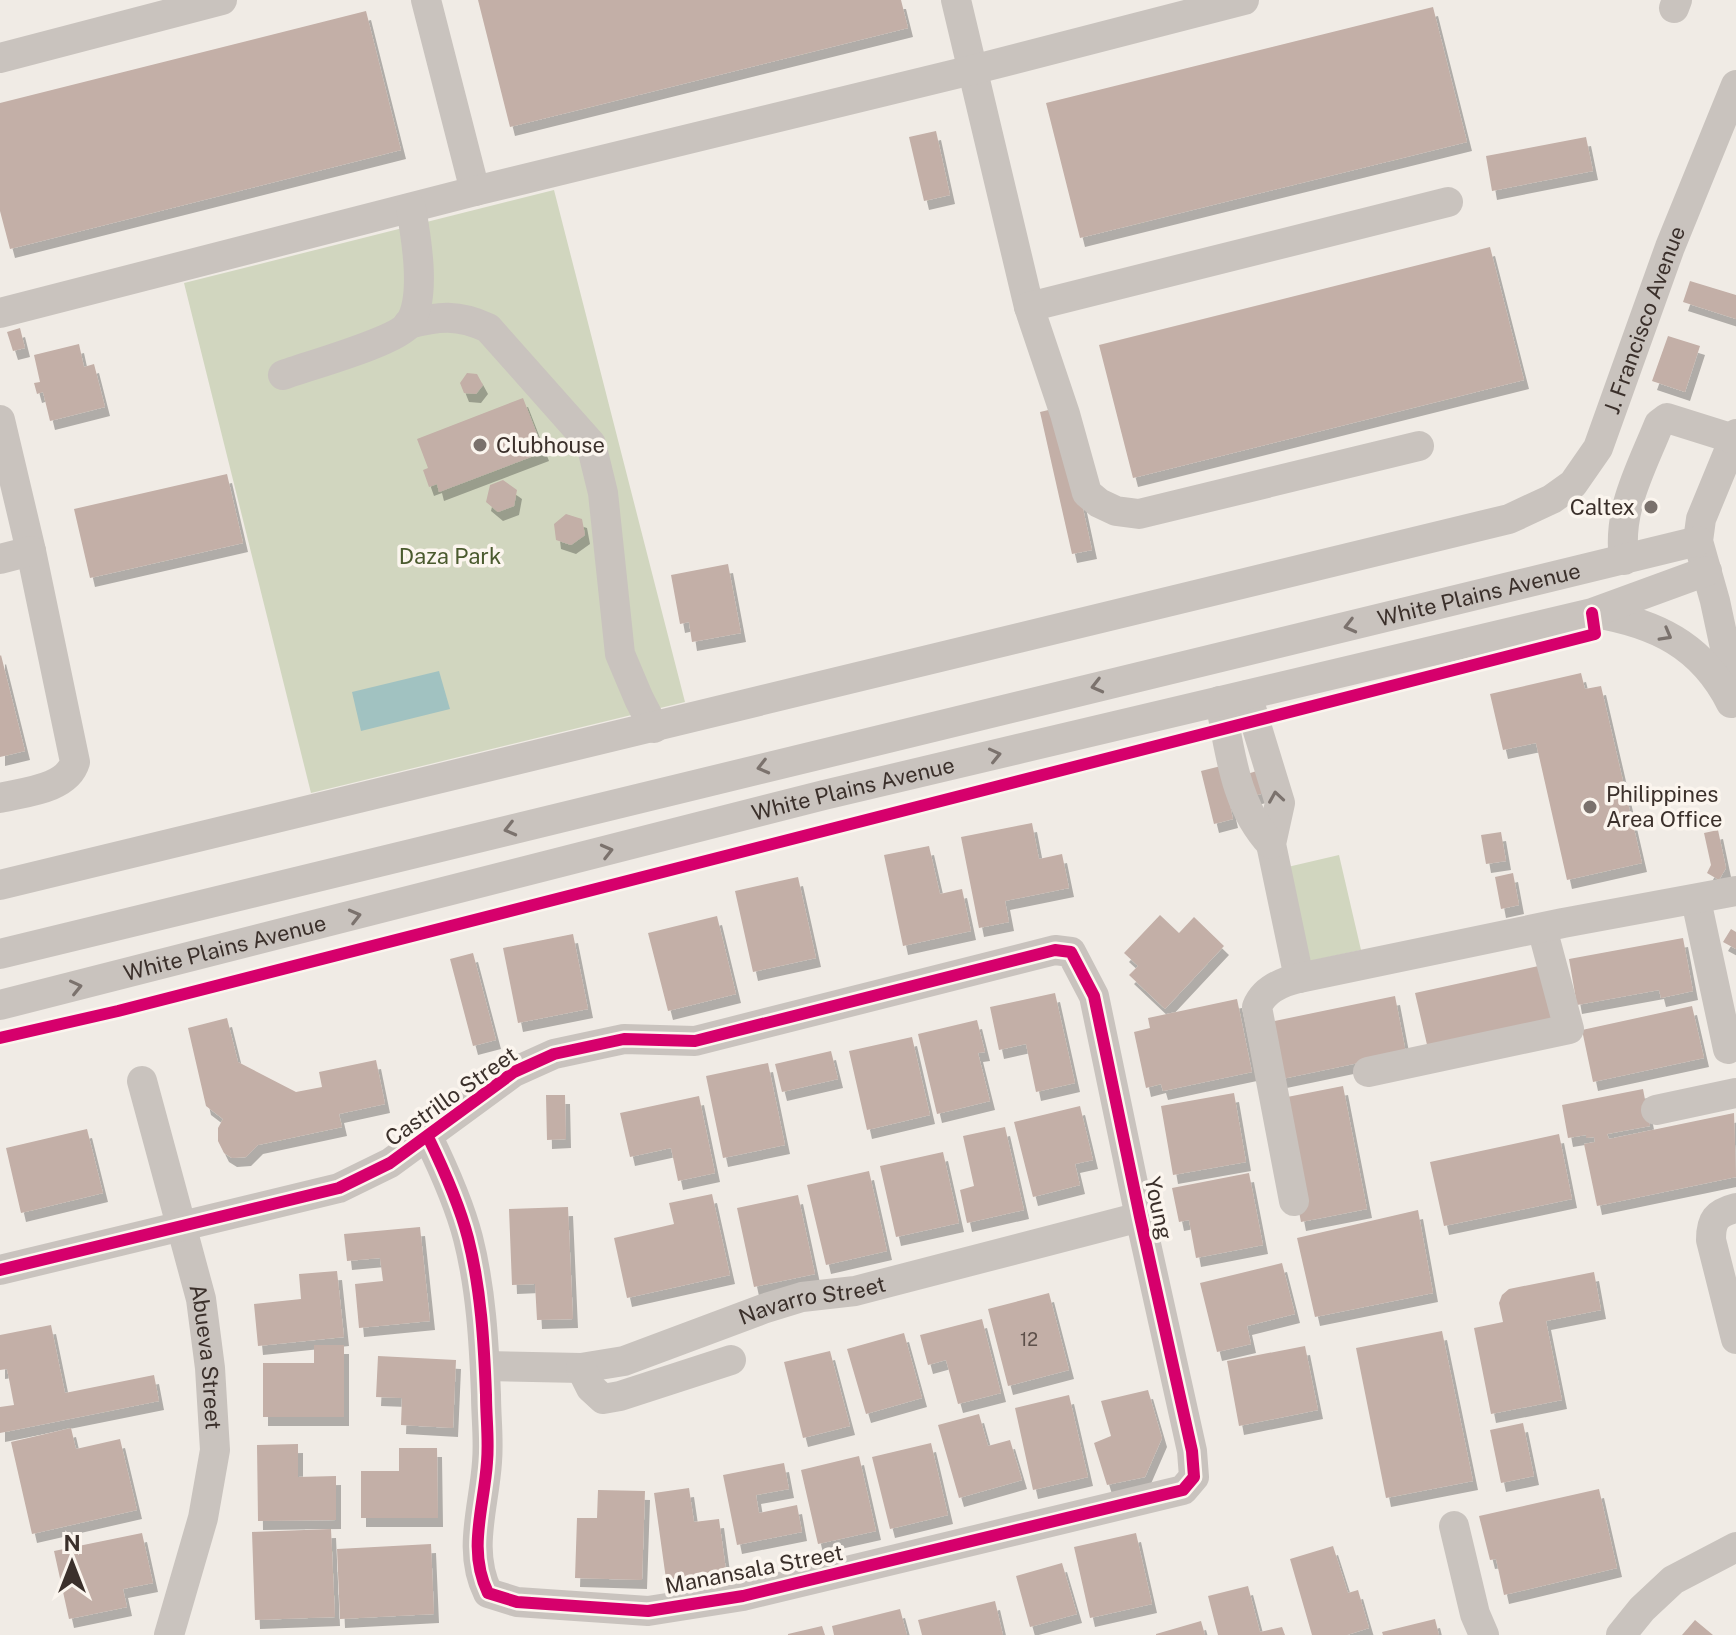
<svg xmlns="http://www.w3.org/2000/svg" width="1736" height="1635" font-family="'Public Sans',sans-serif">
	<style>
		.green { fill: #d1d6bf }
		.water { fill: #a1c2c1 }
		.building { fill: #c3afa7; filter: url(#shadow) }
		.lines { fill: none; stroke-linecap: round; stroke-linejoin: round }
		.minor { stroke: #c9c3be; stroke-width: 30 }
		.cycleway-casing { stroke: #fbf5ee; stroke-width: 17 }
		.cycleway { stroke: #d6006c; stroke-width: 12 }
		.oneway { stroke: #7b726d }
		.poi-dot { fill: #7a716c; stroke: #fbf5ee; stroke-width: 3 }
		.labels { text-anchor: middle; stroke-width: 7; stroke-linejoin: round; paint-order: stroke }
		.number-label { font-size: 18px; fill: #5d504a }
		.street-label { font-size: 22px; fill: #3b302b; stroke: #fbf5ee }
		.poi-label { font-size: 22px; fill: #3b302b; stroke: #fbf5ee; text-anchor: start }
		.park-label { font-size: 22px; fill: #4a5a2e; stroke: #fbf5ee }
	</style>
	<defs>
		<filter id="shadow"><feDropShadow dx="5" dy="9" stdDeviation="0" flood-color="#0004"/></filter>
	</defs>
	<rect width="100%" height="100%" fill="#f0ebe5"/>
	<path class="green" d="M 554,190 L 685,702 L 311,793 L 184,283 Z
		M 1339,855 L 1361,950 L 1301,963 L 1279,869 Z"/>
	<path class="water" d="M 439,671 L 450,709 L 361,731 L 352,692 Z"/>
	<path class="building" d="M 478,0 L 901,0 L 908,28 L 510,127 Z
		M 1433,7 L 1467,142 L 1080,238 L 1046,103 Z
		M 366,11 L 401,150 L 10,249 L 0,211 L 0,103 Z
		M 936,131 L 950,195 L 924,201 L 909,137 Z
		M 1586,137 L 1593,171 L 1492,191 L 1486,156 Z
		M 1490,247 L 1524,380 L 1133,478 L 1099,345 Z
		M 1690,281 L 1736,295 L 1736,319 L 1683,302 Z
		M 20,328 L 25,348 L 13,351 L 7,332 Z
		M 1668,336 L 1700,346 L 1685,392 L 1652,381 Z
		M 79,344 L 84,367 L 94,364 L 105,407 L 50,421 L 43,392 L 37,394 L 34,383 L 40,382 L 34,355 Z
		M 467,373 L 477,374 L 483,385 L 476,394 L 464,393 L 460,383 Z
		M 523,398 L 544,452 L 439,492 L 437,484 L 429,487 L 423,470 L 428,468 L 417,439 Z
		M 1061,407 L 1092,550 L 1072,554 L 1040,412 Z
		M 227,474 L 243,543 L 90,578 L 74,509 Z
		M 503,480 L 517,490 L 514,506 L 498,512 L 486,502 L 490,485 Z
		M 566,514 L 582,519 L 585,535 L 571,545 L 556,540 L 554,524 Z
		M 728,564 L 741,633 L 692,642 L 689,622 L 680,624 L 671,575 Z
		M 1,655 L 25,751 L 0,757 L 0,656 Z
		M 1581,673 L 1585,689 L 1601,686 L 1642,863 L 1567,880 L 1536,743 L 1503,750 L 1490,694 Z
		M 1221,766 L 1233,819 L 1214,824 L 1201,771 Z
		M 1260,770 L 1265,793 L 1253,796 L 1247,774 Z
		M 1032,823 L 1039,859 L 1062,854 L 1069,888 L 1005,901 L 1009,922 L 979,928 L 961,837 Z
		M 1718,830 L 1726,868 L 1719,880 L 1707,873 L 1711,865 L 1704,833 Z
		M 1501,832 L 1506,861 L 1486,864 L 1481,835 Z
		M 929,846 L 940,894 L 962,889 L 971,931 L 903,946 L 884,855 Z
		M 1513,873 L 1519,905 L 1501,909 L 1495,877 Z
		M 798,877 L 816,958 L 753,972 L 735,891 Z
		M 1160,915 L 1179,933 L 1194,917 L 1224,946 L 1165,1009 L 1129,975 L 1138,966 L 1124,953 Z
		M 717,916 L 736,994 L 668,1011 L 648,933 Z
		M 1731,929 L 1736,932 L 1736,949 L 1723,942 Z
		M 573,934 L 588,1009 L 518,1023 L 503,948 Z
		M 1683,938 L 1693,991 L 1661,998 L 1659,990 L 1577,1005 L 1569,959 Z
		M 473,953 L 496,1040 L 473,1046 L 450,959 Z
		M 1543,965 L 1555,1022 L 1428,1049 L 1415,993 Z
		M 1055,993 L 1075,1083 L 1036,1092 L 1026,1044 L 999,1050 L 990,1007 Z
		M 1395,996 L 1406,1053 L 1277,1080 L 1265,1023 Z
		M 1237,999 L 1252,1072 L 1163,1091 L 1161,1084 L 1146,1088 L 1134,1032 L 1150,1028 L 1148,1018 Z
		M 1692,1006 L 1704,1058 L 1593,1082 L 1582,1030 Z
		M 227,1018 L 238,1062 L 296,1092 L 322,1087 L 319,1072 L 376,1060 L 385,1104 L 339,1114 L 342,1127 L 258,1145 L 246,1157 L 232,1158 L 224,1153 L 218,1141 L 218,1128 L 223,1119 L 206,1106 L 188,1028 Z
		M 977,1020 L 985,1052 L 978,1053 L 990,1101 L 937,1114 L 918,1034 Z
		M 912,1037 L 930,1115 L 867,1130 L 849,1051 Z
		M 831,1051 L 838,1079 L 782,1092 L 775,1064 Z
		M 768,1063 L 785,1145 L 723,1158 L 706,1076 Z
		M 1343,1086 L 1367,1209 L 1301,1222 L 1277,1099 Z
		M 1643,1089 L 1650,1126 L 1607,1134 L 1609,1139 L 1734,1113 L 1736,1177 L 1597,1206 L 1584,1144 L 1595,1142 L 1594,1137 L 1586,1138 L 1586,1135 L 1568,1138 L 1562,1105 Z
		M 1234,1093 L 1246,1162 L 1173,1175 L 1161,1106 Z
		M 546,1095 L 565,1095 L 566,1139 L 547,1140 Z
		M 699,1096 L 715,1173 L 678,1181 L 671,1148 L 630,1157 L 620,1113 Z
		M 1080,1106 L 1093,1160 L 1075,1164 L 1080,1185 L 1033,1197 L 1014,1122 Z
		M 1005,1127 L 1024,1210 L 967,1223 L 960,1190 L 974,1186 L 963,1136 Z
		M 87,1129 L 103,1193 L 21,1213 L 6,1148 Z
		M 1559,1134 L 1572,1199 L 1444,1226 L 1430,1162 Z
		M 943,1152 L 959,1223 L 896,1237 L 880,1166 Z
		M 869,1171 L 887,1251 L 826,1265 L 807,1185 Z
		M 1249,1173 L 1263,1245 L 1196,1258 L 1189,1220 L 1179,1222 L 1172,1188 Z
		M 712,1194 L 730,1275 L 627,1298 L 614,1238 L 674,1224 L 669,1203 Z
		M 798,1195 L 815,1274 L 754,1287 L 737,1208 Z
		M 568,1207 L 573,1319 L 537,1320 L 535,1284 L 512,1285 L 509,1209 Z
		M 1418,1210 L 1433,1293 L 1315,1317 L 1297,1238 Z
		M 420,1227 L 430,1321 L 359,1328 L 355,1284 L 383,1281 L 380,1258 L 347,1261 L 344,1234 Z
		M 1282,1263 L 1295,1314 L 1247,1326 L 1251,1344 L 1217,1352 L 1200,1283 Z
		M 337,1271 L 344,1337 L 258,1346 L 254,1304 L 301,1299 L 299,1274 Z
		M 1594,1272 L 1601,1310 L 1546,1321 L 1562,1400 L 1491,1414 L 1474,1328 L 1503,1322 L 1499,1303 L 1502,1295 L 1509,1289 Z
		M 1049,1293 L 1069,1370 L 1008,1386 L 988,1309 Z
		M 982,1319 L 1001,1393 L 958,1404 L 946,1360 L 928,1365 L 920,1335 Z
		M 51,1325 L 65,1393 L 154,1375 L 159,1401 L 0,1433 L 0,1407 L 14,1405 L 7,1369 L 0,1370 L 0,1335 Z
		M 1442,1331 L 1473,1481 L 1386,1498 L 1356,1348 Z
		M 904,1333 L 922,1398 L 866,1414 L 847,1349 Z
		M 314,1345 L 344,1345 L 344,1417 L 263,1417 L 263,1363 L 314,1363 Z
		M 1305,1346 L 1318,1410 L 1239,1426 L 1227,1361 Z
		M 830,1351 L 850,1426 L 803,1438 L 784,1362 Z
		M 378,1356 L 456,1360 L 453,1428 L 401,1425 L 402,1398 L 376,1397 Z
		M 1148,1390 L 1162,1438 L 1145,1477 L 1107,1485 L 1094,1443 L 1111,1436 L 1101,1401 Z
		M 1069,1395 L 1088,1477 L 1033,1490 L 1015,1408 Z
		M 979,1414 L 988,1446 L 1010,1440 L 1022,1480 L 959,1498 L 938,1425 Z
		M 1523,1423 L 1534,1476 L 1501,1483 L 1490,1430 Z
		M 71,1428 L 76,1449 L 120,1439 L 137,1510 L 32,1534 L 11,1442 Z
		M 931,1443 L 948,1515 L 890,1529 L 872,1457 Z
		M 298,1444 L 298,1477 L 336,1476 L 336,1520 L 258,1521 L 257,1445 Z
		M 399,1448 L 437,1448 L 438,1518 L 361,1518 L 361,1471 L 399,1471 Z
		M 859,1456 L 876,1531 L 818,1544 L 801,1470 Z
		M 784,1463 L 789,1489 L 756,1495 L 759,1513 L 797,1505 L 802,1532 L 737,1545 L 723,1475 Z
		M 689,1488 L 694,1522 L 719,1519 L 726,1570 L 666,1579 L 654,1493 Z
		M 1599,1489 L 1617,1568 L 1504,1595 L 1496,1559 L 1490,1560 L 1479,1516 Z
		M 598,1490 L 645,1491 L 642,1580 L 575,1578 L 577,1518 L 597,1518 Z
		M 331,1529 L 335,1617 L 255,1620 L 252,1532 Z
		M 142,1533 L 153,1583 L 123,1589 L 127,1607 L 69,1619 L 54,1551 Z
		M 1136,1533 L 1152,1604 L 1090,1618 L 1074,1547 Z
		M 431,1544 L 434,1614 L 340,1619 L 337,1549 Z
		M 1333,1546 L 1348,1593 L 1358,1590 L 1369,1628 L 1347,1635 L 1312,1635 L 1290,1559 Z
		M 1062,1563 L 1077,1614 L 1030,1627 L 1016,1576 Z
		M 1248,1586 L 1260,1632 L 1282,1627 L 1285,1635 L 1218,1635 L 1208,1596 Z
		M 995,1601 L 1003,1635 L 922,1635 L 918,1620 Z
		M 900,1609 L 907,1635 L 834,1635 L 832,1626 Z
		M 1435,1619 L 1439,1635 L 1383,1635 L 1382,1632 Z
		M 1695,1620 L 1713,1635 L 1682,1635 Z
		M 1201,1621 L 1205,1635 L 1156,1635 L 1156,1634 Z
		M 822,1626 L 825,1635 L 788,1635 L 788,1634 Z"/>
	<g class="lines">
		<g class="minor">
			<path d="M 426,0 L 475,191"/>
			<path d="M 956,0 L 1029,307"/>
			<path d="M 1674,8 L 1677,0"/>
			<path d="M 0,58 L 222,0"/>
			<path d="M 0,313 L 475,191 L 972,70 L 1244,0"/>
			<path d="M 408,324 C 439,316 458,314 488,328 L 591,444 L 603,493 L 620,654 L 639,699 L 654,728"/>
			<path d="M 283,375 C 307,366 396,342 409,324 C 427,298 416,237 411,208"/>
			<path d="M 0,420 L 31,551 L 75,762 C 67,789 25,792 0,798"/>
			<path d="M 1736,434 L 1701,519 L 1698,541 L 1715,601 L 1736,699"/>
			<path d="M 1419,446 L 1139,514 L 1116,511 L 1099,503 L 1087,493 L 1065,414 L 1029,307 L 1448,202"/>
			<path d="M 0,559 L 31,551"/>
			<path d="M 1624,560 C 1617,510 1641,469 1659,424 L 1667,418 L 1734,439"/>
			<path d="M 1594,613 C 1655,623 1702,645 1731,703"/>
			<path d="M 1247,695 L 1280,803 L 1271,844 L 1299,978"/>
			<path d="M 1220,701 C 1230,751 1235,806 1271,844"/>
			<path id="s1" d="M 0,885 L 1509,519 L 1552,499 L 1573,484 L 1598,448 L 1670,247 L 1736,85"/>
			<path d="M 1696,900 L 1728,1049"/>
			<path id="s2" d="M 0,954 L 1698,541"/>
			<path id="s3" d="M 0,1005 L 824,795 L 1592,613 L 1707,571"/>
			<path d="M 1368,1072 L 1569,1029 L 1542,928"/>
			<path id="s4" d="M 142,1081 L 201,1299 L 210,1368 L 215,1450 L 203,1518 L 169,1635"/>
			<path d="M 1656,1110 L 1736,1093"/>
			<path d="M 1294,1201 L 1257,1007 C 1264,989 1282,982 1299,978 L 1563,923 L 1736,891"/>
			<path d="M 1736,1208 C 1716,1213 1711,1220 1711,1240 L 1736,1339"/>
			<path d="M 0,1270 L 339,1188 L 390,1163 L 514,1072 L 554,1054 L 624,1039 L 695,1041 L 1055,950 L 1071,952 L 1094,996 L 1140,1217 L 1192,1451 L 1194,1477 L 1183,1490 L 743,1596 L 648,1611 L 517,1602 L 488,1593 C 467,1550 484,1508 487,1462 C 489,1440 486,1417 486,1395 C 484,1343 481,1289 468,1238 C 459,1203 444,1170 428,1137"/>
			<path id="s5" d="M 485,1366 L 581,1368 L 624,1361 L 763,1309 L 802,1297 L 855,1291 L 1140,1217"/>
			<path d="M 581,1368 L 591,1388 L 603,1399 L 620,1396 L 731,1360"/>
			<path d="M 1454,1526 L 1475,1614 L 1484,1635"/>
			<path d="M 1621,1635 L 1642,1609 L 1673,1580 L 1736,1547"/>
		</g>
		<defs>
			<path id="cycleway" d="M 0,1038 L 118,1011 L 1595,634 L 1592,613
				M 0,1270 L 339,1188 L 390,1163 L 514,1072 L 554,1054 L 624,1039 L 695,1041 L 1055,950 L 1071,952 L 1094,996 L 1140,1217 L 1192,1451 L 1194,1477 L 1183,1490 L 743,1596 L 648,1611 L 517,1602 L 488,1593 C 467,1550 484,1508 487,1462 C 489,1440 486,1417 486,1395 C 484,1343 481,1289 468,1238 C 459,1203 444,1170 428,1137"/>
		</defs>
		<use href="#cycleway" class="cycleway-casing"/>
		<use href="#cycleway" class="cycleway"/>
	</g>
	<defs><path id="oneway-chevron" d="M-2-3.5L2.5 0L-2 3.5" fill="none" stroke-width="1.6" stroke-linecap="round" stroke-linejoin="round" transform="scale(2)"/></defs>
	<g class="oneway">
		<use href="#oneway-chevron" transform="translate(1350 626) rotate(166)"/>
		<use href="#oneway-chevron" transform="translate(1666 635) rotate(29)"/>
		<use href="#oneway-chevron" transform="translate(1097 686) rotate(166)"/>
		<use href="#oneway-chevron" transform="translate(995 755) rotate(-13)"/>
		<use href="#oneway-chevron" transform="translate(763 767) rotate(166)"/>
		<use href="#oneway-chevron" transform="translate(1276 797) rotate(-99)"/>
		<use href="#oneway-chevron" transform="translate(510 829) rotate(166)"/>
		<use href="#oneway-chevron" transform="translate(607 851) rotate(-14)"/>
		<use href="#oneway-chevron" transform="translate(355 916) rotate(-14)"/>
		<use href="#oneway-chevron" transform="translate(76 987) rotate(-13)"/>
	</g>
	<g class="poi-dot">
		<circle cx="480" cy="445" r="8"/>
		<circle cx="1651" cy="507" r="8"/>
		<circle cx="1590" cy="807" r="8"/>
	</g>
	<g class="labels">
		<g class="number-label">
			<text x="1029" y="1346">12</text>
		</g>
		<g class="street-label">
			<text dy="8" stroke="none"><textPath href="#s1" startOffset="1806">J. Francisco Avenue</textPath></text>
			<text dy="8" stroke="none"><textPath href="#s2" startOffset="1522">White Plains Avenue</textPath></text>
			<text dy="8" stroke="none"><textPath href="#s3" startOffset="880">White Plains Avenue</textPath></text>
			<text dy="8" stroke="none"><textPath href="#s3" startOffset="232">White Plains Avenue</textPath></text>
			<text transform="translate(451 1096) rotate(-35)" y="8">Castrillo Street</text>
			<text transform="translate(1159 1208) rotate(78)" y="8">Young</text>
			<text dy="8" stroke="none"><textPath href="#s5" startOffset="338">Navarro Street</textPath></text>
			<text dy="8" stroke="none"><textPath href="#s4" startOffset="284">Abueva Street</textPath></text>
			<text transform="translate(754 1569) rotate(-11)" y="8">Manansala Street</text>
		</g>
		<g class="poi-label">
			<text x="496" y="453">Clubhouse</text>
			<text x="1635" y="515" text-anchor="end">Caltex</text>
			<text x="1606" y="802">Philippines<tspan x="1606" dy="25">Area Office</tspan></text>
		</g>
		<g class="park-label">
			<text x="450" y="564">Daza Park</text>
		</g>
	</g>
	<g transform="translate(72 1563)" stroke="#fbf5ee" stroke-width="6" paint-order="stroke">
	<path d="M0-6L14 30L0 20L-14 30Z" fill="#3b302b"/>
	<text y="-12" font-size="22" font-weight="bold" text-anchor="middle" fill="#3b302b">N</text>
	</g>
</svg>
